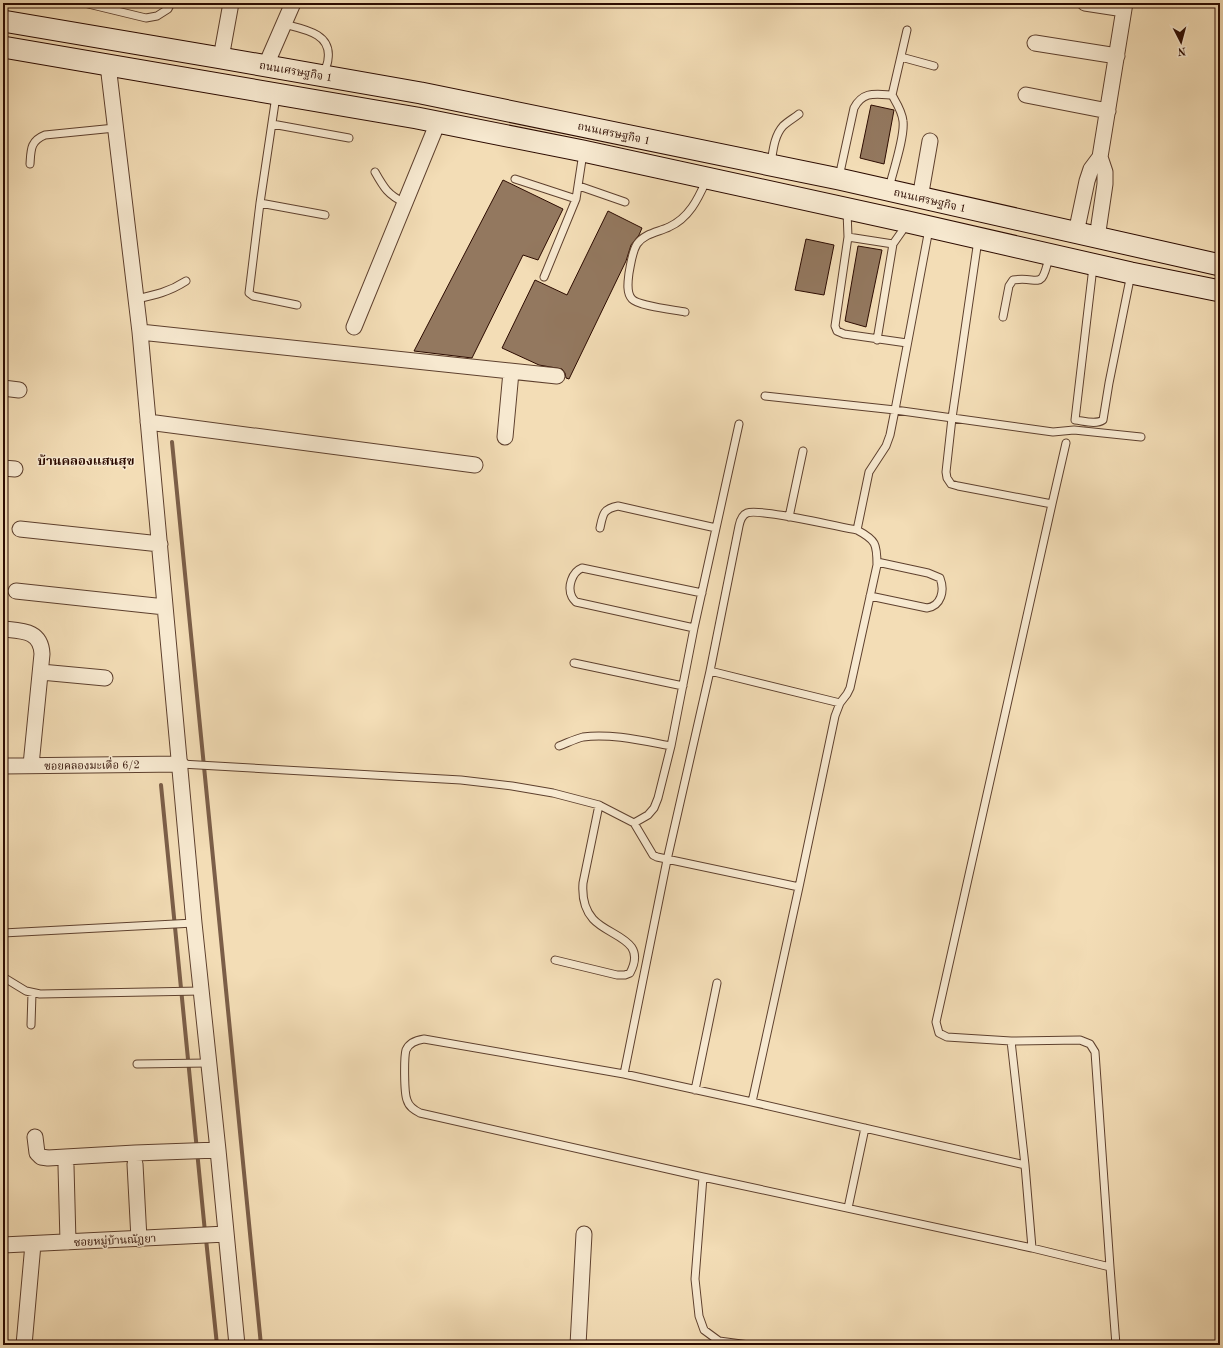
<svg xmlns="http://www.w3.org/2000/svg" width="1223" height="1348" font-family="'Old Standard TT','Noto Serif Thai',serif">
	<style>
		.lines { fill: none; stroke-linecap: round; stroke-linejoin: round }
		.stream { stroke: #7b5e48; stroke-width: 4 }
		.building { fill: #93785f; stroke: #2c0b01 }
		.lane-casing { stroke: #5e402e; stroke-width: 9 }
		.street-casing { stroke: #5e402e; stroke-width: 17 }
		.secondary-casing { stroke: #2c0b01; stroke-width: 23 }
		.lane { stroke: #f7e9d0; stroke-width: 7 }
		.street { stroke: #f7e9d0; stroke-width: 15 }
		.secondary { stroke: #f7e9d0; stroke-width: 21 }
		.labels { text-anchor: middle; stroke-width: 3; stroke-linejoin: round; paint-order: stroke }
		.street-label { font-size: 11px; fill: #2c0b01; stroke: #f7e9d0 }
		.quarter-label { font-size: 13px; font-weight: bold; fill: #2c0b01; stroke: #f7e9d0 }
	</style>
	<rect width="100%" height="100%" fill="#f3ddb6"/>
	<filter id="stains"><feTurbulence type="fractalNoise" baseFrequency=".005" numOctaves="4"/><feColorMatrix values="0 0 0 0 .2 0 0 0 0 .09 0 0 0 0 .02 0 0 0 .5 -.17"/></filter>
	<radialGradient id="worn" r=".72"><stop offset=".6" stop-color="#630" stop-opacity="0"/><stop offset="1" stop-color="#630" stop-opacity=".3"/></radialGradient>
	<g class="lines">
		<path class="stream" d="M 172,442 L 261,1345
			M 161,785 L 205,1232
			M 206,1239 L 217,1345"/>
	</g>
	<path class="building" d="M 871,105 L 894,110 L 884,164 L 860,158 Z
		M 503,180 L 563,209 L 538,260 L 523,255 L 472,358 L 414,351 Z
		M 608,211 L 642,228 L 639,235 L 631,245 L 626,261 L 569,379 L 566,378 L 565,373 L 562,369 L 539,365 L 502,348 L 535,280 L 567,295 Z
		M 806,239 L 834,245 L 824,295 L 795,290 Z
		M 858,246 L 882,250 L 866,327 L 845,321 Z"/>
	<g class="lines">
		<defs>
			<path id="lane" d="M 84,3 L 146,18 L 157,16 L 168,9 L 171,3
				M 284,24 C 303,29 332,33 328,59 C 328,64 325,69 323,74
				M 901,57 L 934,66
				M 892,95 L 907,30
				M 276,96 L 260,203 L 249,293 L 253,296 L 297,305
				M 272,124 L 349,138
				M 771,163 C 773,151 774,136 783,126 C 787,122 794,118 799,114
				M 30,164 C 31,150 30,141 45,135 L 115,128
				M 375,172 C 384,188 388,195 405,203
				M 839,177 L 854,108 C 863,91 875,94 892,95 C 897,104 902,111 903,121 C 905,137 893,171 889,188
				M 515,179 L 576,199
				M 579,186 L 625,202
				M 260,203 L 325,215
				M 847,211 L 848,237 L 893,244 L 907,224
				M 929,229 L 895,410 L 1053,432 L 1074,430 L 1141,437
				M 848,237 L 835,326 L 837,331 L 844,334 L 907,343
				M 978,240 L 952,418 L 946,472 L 947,478 L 951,484 L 958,486 L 1052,504 L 936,1022 L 939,1033 L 947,1037 L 1011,1041 L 1025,1165
				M 1093,267 L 1075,420 C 1084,421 1096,425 1103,420 L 1109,383 L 1131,274
				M 544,277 L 576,199 L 583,153
				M 136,299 C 155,295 169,292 186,281
				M 685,312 C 675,310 638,306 632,299 C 626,293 628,281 629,273 C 631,263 632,252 637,244 C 645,233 659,232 669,227 C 689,218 698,199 706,181
				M 1003,317 L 1009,286 L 1013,280 C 1040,276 1041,292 1049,257
				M 877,340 L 893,244
				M 1052,504 L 1066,443
				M 789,517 L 803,451
				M 600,528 C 603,514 603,509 618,506 L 716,528
				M 870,596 L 927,608 C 941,606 945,591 940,578 L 928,573 L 877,562
				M 694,628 L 576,602 C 575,601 573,599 572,597 C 567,587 572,572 582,568 L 702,593
				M 574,663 L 683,686
				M 710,671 L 739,526 C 740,521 742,515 747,513 C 759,508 839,527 857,530 L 869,472 L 886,446 L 890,435 L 895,410 L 765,396
				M 559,746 C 567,743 575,739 583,737 C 610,733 644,741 671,746
				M 181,764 L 461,780 L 512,786 L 553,793 L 599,805 L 634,823 L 653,855 L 657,857 L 799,887 L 752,1102 L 1025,1165 L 1032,1248 L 1110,1267 L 1116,1345
				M 634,823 L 648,815 L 654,808 L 658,798 L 671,746 L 694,628 L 739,424
				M 799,887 L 835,716 L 840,703 L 847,694 L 850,688 L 877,565 C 877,544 876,540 857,530
				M 3,933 L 194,923
				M 555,960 L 617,975 L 625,975 L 630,973 C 648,939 609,937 593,919 C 584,909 582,896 583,883 L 599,805
				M 3,977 L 26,991 L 40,994 L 201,991
				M 31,1025 L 32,993
				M 1011,1041 L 1080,1040 L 1090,1044 L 1095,1052 L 1110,1267
				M 137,1064 L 208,1063
				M 624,1074 L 667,860 L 710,671 L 840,703
				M 695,1090 L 717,983
				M 752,1102 L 624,1074 L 424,1039 C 417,1040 409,1043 406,1050 C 404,1057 404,1093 407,1100 C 409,1107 414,1110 420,1113 L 703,1177 L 1032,1248
				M 703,1177 L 695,1279 L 699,1316 L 704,1330 L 719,1341 L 749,1345
				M 848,1208 L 865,1128"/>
			<path id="street" d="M 1085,3 L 1124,9
				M 1035,43 L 1117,56
				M 221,58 L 231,3
				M 108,65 L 140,332 L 194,923 L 218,1150 L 237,1345
				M 266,65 L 293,3
				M 1026,95 L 1108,111
				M 920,198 L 930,141
				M 1076,233 L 1087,181 L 1091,169 L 1100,157
				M 1097,238 L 1105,184 L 1105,172 L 1100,157 L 1125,3
				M 354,327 L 438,122
				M 140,332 L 557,376
				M 3,388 L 19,390
				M 148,422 L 475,465
				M 505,437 L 511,372
				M 3,468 L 15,469
				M 20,529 L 160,544
				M 16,591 L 165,607
				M 3,629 C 22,631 41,630 42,654 L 31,765
				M 41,672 L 105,678
				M 3,766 L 181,764
				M 35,1137 L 37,1153 L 41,1157 L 48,1158 L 135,1153 L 218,1150
				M 135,1164 L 139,1239
				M 66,1166 L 68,1242
				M 3,1245 L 226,1234
				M 24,1345 L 33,1244
				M 578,1345 L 584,1234"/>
			<path id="secondary" d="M 3,21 L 221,58 L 421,93 L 839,179 L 1220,265
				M 3,47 L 417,118 L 583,151 L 908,222 L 1131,273 L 1220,291"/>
		</defs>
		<use href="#lane" class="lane-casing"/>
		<use href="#street" class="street-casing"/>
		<use href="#secondary" class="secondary-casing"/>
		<use href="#lane" class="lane"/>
		<use href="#street" class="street"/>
		<use href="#secondary" class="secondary"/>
	</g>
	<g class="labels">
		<g class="street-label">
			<text transform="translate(296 71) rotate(10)" y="4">ถนนเศรษฐกิจ 1</text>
			<text transform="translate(614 133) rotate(12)" y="4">ถนนเศรษฐกิจ 1</text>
			<text transform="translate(930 200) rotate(13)" y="4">ถนนเศรษฐกิจ 1</text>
			<text transform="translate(92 765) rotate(-1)" y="4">ซอยคลองมะเดื่อ 6/2</text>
			<text transform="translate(115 1240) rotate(-3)" y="4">ซอยหมู่บ้านณัฏยา</text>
		</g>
		<g class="quarter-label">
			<text x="86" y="465">บ้านคลองแสนสุข</text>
		</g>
	</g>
	<rect width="1223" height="1348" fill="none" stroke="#f3ddb6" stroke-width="16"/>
	<rect x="4" y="4" width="1215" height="1340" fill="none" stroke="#2c0b01" stroke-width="2"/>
	<rect x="8" y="8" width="1207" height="1332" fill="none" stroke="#2c0b01"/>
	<g transform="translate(1181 42) rotate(174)" stroke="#f7e9d0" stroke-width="3" paint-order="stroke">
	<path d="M0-3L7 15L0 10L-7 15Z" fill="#2c0b01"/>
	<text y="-6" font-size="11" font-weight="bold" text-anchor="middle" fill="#2c0b01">N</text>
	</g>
	<rect width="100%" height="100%" filter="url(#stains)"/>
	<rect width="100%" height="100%" fill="url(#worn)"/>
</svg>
